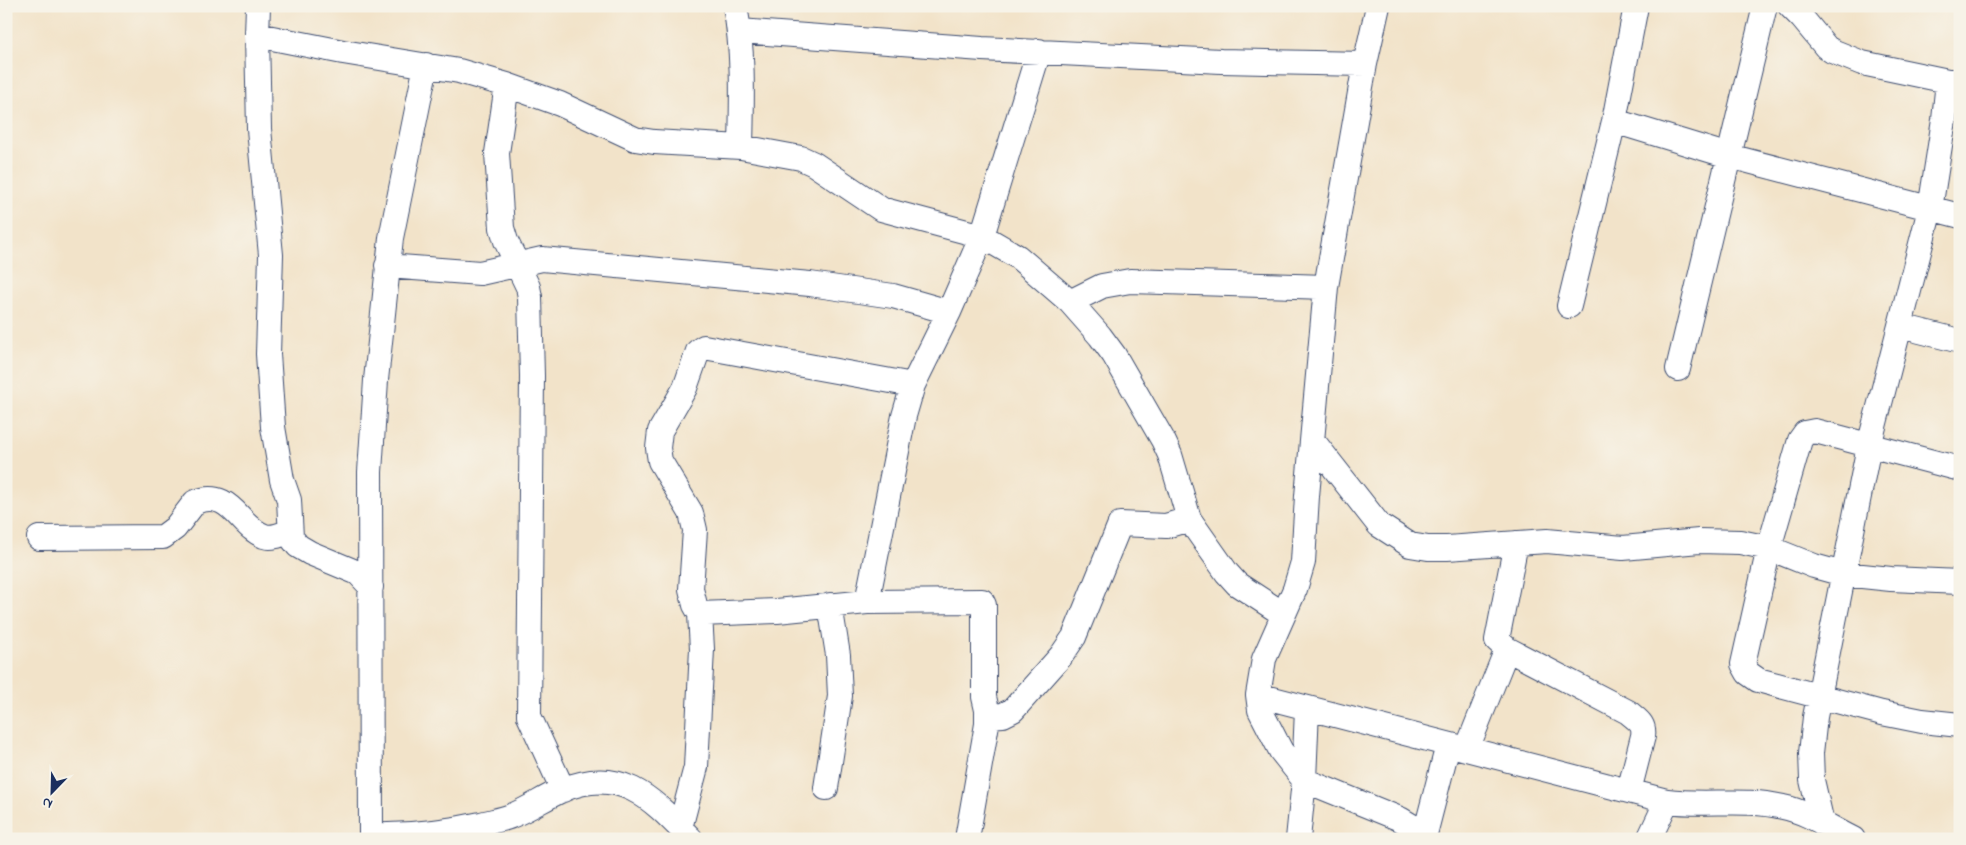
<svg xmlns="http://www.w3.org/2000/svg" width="1966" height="845" font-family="'Indie Flower',sans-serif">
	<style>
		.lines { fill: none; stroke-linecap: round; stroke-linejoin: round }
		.minor-casing { stroke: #3b4a6e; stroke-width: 26 }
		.minor { stroke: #fff; stroke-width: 24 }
	</style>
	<rect width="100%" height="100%" fill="#f7f3e8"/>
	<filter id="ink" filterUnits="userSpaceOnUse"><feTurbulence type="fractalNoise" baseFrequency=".02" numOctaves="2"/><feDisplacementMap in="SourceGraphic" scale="10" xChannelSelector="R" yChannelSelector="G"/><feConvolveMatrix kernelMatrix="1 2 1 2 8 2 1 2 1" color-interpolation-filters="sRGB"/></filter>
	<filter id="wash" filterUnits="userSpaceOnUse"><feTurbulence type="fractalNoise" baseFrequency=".0096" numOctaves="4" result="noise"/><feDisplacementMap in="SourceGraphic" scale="20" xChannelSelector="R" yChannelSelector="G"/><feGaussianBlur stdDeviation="1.12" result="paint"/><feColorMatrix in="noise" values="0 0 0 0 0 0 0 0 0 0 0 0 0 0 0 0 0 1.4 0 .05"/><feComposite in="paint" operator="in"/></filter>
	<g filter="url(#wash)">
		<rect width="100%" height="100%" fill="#f2e3c9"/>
	</g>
	<g filter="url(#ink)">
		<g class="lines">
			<defs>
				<path id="minor" d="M 258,6 L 257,35 L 259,129 L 271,255 L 268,354 L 273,427 L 282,480 L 289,500 L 291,537 L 298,546 L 310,553 L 358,573 L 371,587
					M 735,6 C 744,53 742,100 741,147
					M 1378,6 L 1365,64 L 1326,287 L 1307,496 L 1303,562 L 1295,589 L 1264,659 L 1258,695 L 1667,801 C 1705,806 1745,798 1783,807 C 1808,812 1830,828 1853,839
					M 1790,6 L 1802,18 L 1826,47 L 1832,51 L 1862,63 L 1948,81 L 1960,81
					M 740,31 L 982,49 L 1221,61 L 1365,64
					M 257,35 L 343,52 L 459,71 L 507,85 L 560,104 L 635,139 L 654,142 L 741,147 L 801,158 L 814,164 L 881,209 L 982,236 L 1018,257 L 1070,302 L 1100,336 L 1114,355 L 1163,440 L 1170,455 L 1189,519 L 1227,573 L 1237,584 L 1283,614
					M 507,85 L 497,153 L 502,228 L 506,241 L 528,287 L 530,297 L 532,376 L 529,716 L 563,790
					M 1614,121 L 1729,156 L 1960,216
					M 387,266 L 480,273 L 542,259 L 810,284 L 893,296 L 949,312
					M 1070,302 L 1102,286 L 1130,281 L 1326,287
					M 1569,306 L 1614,121 L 1636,6
					M 1900,326 L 1960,341
					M 1678,369 L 1765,6
					M 1313,441 L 1379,525 L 1410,545 L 1428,548 L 1447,548 L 1547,541 L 1623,548 L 1699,541 L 1740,542 L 1769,548 L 1814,566 L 1843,574 L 1891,579 L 1960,582
					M 1960,469 L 1815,431 L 1805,433 L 1800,440 L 1769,548 L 1743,664 L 1748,673 L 1758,680 L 1882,713 L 1922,721 L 1960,725
					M 39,538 L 163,537 L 175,528 L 195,502 C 231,488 238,526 264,536 C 273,539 282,534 290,531
					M 1516,543 L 1497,640 L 1507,649 L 1628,712 C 1637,720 1645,723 1643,736 L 1629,791
					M 867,602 L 904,416 L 913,385 L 949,312 L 982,236 L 1039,51
					M 700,614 L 777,611 L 867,602 L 982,601 L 984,605 L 984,697 L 987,710 L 987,724 L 967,839
					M 1258,695 L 1260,710 L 1281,751 L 1304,780 L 1400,819 L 1415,828 L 1424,839
					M 987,716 L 1003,715 L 1013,710 L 1061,656 L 1074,637 L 1120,524 L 1166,526 L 1189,519
					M 1467,749 L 1507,649
					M 826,788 L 840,696 L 838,655 L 830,605
					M 1822,823 L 1812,780 L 1811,753 L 1815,717 L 1869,446 L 1930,209 L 1944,120 L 1948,81
					M 680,828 L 696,767 L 702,649 L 700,614 L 695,605 L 691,589 L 695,530 L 691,513 L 660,461 L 658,448 L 660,431 L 685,388 L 698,351 L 704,347 L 913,385
					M 371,835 C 409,836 445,832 481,824 C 491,821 502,820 511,816 C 529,809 544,798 562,790 C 621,765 651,798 690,838
					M 1424,838 L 1448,745
					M 371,839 L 370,472 L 376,380 L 391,238 L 426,65
					M 1298,839 L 1304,780 L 1307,709
					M 1649,839 L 1667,801"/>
			</defs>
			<use href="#minor" class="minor-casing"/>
			<use href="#minor" class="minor"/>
		</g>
	</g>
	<rect width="1966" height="845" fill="none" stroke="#f7f3e8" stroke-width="25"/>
	<g transform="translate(52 792) rotate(203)" stroke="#f7f3e8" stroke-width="4" paint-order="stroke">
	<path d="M0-4L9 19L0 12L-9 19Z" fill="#1b2f5e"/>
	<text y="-8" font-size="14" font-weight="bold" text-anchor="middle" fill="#1b2f5e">N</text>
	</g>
</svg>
